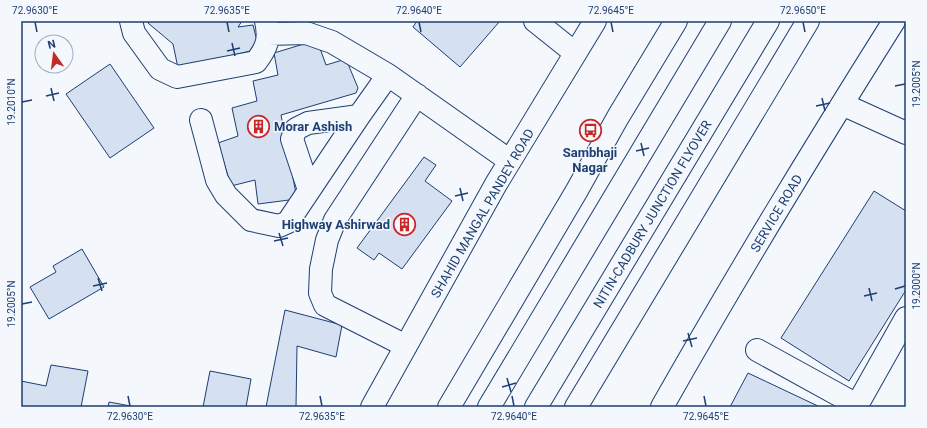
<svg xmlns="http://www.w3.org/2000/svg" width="927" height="428" font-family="Roboto,sans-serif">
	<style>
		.building { fill: #d5e0f0; stroke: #1d3f73 }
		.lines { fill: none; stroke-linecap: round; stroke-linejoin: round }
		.minor-casing { stroke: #1d3f73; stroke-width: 24 }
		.highway-casing { stroke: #1d3f73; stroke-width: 24 }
		.minor { stroke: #f4f7fb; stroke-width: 22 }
		.highway { stroke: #f4f7fb; stroke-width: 22 }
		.ticks { fill: none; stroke: #1d3f73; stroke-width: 1.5 }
		.labels { text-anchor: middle; stroke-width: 3; stroke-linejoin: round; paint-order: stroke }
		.poi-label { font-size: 13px; font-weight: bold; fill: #1d3f73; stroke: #f4f7fb; text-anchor: start }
		.street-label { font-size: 13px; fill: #1d3f73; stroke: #f4f7fb }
		.neatline { fill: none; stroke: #1d3f73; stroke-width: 1.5 }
		.ticks-label { font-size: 10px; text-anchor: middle; fill: #1d3f73 }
	</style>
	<rect width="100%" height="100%" fill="#f4f7fb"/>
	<path class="building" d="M 149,21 L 242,21 L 238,27 L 253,25 L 259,49 L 178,68 L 173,44 L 148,23 Z
		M 417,21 L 500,21 L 460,67 L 413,27 Z
		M 317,40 L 326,65 L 346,59 L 358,88 L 356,93 L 281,115 L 297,199 L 258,204 L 255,180 L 231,186 L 218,143 L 238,136 L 232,108 L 257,101 L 253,81 L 278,75 L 274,53 Z
		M 110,64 L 154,128 L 110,158 L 66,94 Z
		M 424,157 L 436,165 L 425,181 L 452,201 L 402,269 L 379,253 L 374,260 L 357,248 Z
		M 874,191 L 906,211 L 906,290 L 849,381 L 781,338 Z
		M 82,249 L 104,287 L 49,319 L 30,287 L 56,272 L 53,266 Z
		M 285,310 L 342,325 L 336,357 L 297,346 L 296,407 L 266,407 Z
		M 51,365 L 88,371 L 81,407 L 21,407 L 21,381 L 46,386 Z
		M 210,371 L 251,379 L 246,407 L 203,407 Z
		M 748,373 L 820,407 L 730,407 Z
		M 109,402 L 136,407 L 108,407 Z"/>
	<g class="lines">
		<defs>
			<path id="minor" d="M 131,21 L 134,33 L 160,69 L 177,77 L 256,62 C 267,47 270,40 266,21
				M 535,21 L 575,53
				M 268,34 L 306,33 L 332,42 L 388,75
				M 842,104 L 906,133
				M 201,120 L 217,180 L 226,195 L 251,220 L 279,226 L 288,222 L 359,116 L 388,75 L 510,161
				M 309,190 L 292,139 L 296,129 L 308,123 L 359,116
				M 406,346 L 325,305 L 320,293 L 321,269 L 327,240 L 335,220 L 417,95
				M 757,350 L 857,405
				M 372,407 L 496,184 L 595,21
				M 662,407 C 736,276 814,148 894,21
				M 856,407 L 906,318"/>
			<path id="highway" d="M 449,407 L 576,192 L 618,117 L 676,21
				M 489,407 L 720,21
				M 536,407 L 768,21
				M 576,407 L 808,21"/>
		</defs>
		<use href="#minor" class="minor-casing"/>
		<use href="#highway" class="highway-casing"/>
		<use href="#minor" class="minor"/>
		<use href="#highway" class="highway"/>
	</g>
	<path class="ticks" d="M 35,22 L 37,32M 227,22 L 229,32M 419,22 L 421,32M 611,22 L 613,32M 803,22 L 805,32M 232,43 L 235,56M 227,51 L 240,48M 895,86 L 905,84M 51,88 L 54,101M 46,96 L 59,93M 822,98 L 825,111M 22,102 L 32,100M 816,106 L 830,103M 641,143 L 644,156M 636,151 L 649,148M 460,188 L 463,201M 455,196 L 468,193M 279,233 L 283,246M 274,241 L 288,238M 98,278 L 102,291M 93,286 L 107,283M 869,288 L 872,301M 895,289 L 905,286M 864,296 L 877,293M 22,304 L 32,302M 688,333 L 692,347M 683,341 L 697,338M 507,378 L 511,392M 502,387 L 516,383M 128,396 L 130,406M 320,396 L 322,406M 512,396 L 514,406M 704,396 L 706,406"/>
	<defs>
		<symbol id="building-ring" viewBox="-11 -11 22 22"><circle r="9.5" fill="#f4f7fb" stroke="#c62828" stroke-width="1.5"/><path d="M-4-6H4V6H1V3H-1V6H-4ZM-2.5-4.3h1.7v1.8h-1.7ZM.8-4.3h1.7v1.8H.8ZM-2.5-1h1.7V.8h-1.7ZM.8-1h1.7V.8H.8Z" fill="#c62828"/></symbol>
		<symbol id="bus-ring" viewBox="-11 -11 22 22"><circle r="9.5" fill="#f4f7fb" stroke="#c62828" stroke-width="1.5"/><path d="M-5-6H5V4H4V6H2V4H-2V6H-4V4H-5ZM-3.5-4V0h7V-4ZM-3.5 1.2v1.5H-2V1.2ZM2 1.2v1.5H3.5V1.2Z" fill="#c62828"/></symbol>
	</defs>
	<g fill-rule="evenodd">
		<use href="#building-ring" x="246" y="114" width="25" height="25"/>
		<use href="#bus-ring" x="578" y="118" width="25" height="25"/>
		<use href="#building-ring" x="392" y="212" width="25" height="25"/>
	</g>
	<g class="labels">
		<g class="poi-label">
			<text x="274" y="131">Morar Ashish</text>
			<text x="590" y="157" text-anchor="middle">Sambhaji<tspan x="590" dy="15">Nagar</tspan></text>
			<text x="390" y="229" text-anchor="end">Highway Ashirwad</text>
		</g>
		<g class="street-label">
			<text transform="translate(482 213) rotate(-60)" y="5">SHAHID MANGAL PANDEY ROAD</text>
			<text transform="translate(776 213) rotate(-59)" y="5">SERVICE ROAD</text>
			<text transform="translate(652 214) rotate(-59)" y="5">NITIN-CADBURY JUNCTION FLYOVER</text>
		</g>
	</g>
	<rect width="927" height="428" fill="none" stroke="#f4f7fb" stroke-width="44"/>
	<g transform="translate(54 54) rotate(346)"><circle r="19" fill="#f4f7fb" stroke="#9eadc5"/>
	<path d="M0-3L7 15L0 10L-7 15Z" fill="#c62828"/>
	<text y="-6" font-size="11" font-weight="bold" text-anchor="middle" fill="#1d3f73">N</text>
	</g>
	<rect x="22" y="22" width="883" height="384" class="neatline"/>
	<g class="ticks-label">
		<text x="35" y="14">72.9630°E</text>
		<text x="227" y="14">72.9635°E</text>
		<text x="419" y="14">72.9640°E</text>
		<text x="611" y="14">72.9645°E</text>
		<text x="803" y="14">72.9650°E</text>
		<text transform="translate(916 84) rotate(-90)" y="4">19.2005°N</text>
		<text transform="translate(11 102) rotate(-90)" y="4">19.2010°N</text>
		<text transform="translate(916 286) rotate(-90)" y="4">19.2000°N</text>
		<text transform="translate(11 304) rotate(-90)" y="4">19.2005°N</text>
		<text x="130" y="420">72.9630°E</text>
		<text x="322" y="420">72.9635°E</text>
		<text x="514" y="420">72.9640°E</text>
		<text x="706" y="420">72.9645°E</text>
	</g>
</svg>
